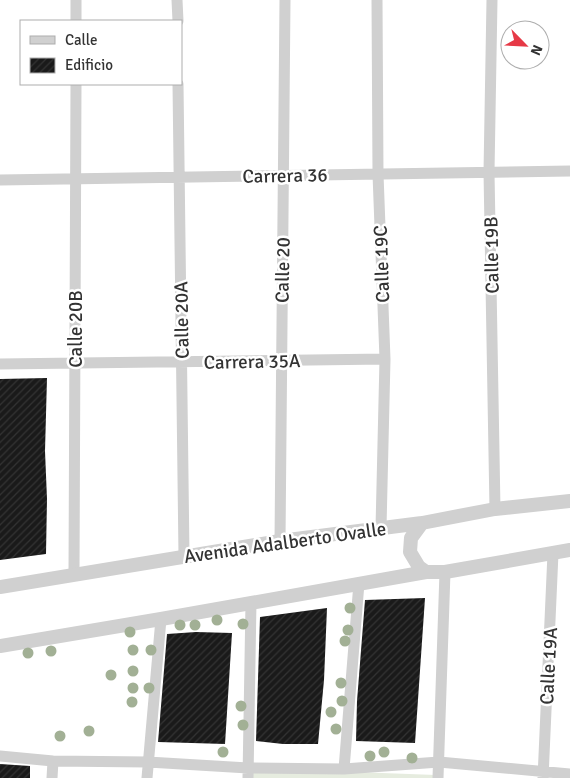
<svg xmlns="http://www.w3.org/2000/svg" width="570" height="778" font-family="Signika,sans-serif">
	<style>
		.park { fill: url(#park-tufts) }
		.building { fill: url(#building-hatch) }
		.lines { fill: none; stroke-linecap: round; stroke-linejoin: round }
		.minor { stroke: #d0d0d0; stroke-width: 11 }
		.tertiary { stroke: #d0d0d0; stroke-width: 14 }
		.tree { fill: #a2b095 }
		.labels { text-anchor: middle; stroke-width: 5; stroke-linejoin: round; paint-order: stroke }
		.street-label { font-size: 19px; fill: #333; stroke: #fff }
	</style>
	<defs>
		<pattern id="park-tufts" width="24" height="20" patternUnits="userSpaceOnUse" patternTransform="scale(1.25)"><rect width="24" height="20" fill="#e6ecdf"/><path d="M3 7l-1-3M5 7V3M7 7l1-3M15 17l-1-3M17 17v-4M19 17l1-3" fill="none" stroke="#c6cbc0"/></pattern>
		<pattern id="building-hatch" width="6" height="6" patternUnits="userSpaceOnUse" patternTransform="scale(1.25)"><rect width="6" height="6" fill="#1a1a1a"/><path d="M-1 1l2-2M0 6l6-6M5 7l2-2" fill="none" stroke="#333"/></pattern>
	</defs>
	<rect width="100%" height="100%" fill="#fff"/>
	<path class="park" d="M 248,768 L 436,775 L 436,778 L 247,778 Z"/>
	<path class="building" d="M 47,378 L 45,451 L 47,499 L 46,554 L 0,560 L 0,379 Z
		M 425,598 L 415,743 L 356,741 L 357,701 L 365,600 Z
		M 327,608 L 324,680 L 318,744 L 283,744 L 256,741 L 260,617 Z
		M 196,632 L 232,633 L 225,744 L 158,742 L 167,634 Z
		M 0,764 L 30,766 L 30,778 L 0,778 Z"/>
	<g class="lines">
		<path class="minor" d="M 177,0 L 178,21
			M 377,0 L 378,174 L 385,359 L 381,528
			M 492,0 L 489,172 L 495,509
			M 76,21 L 76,0
			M 178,84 L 184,556
			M 0,180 L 570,171
			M 0,364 L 385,359
			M 280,541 C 280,360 284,180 285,0
			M 74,575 L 76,84
			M 0,756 L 53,761 L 148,762 L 248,768 L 344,769 L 439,762 L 570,774
			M 344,769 L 359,583
			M 52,778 L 53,761
			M 147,778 L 161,619
			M 248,778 L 251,602
			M 438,778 L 445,572
			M 543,778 L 553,553"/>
		<path class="tertiary" d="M 422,523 L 411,538 L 410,552 L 419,567 L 426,572 L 445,572 L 570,550
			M 0,587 L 280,541 L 422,523 L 495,509 L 570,501
			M 0,646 L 161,619 L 426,572"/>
	</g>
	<g class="tree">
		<circle cx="350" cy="608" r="5.5"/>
		<circle cx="217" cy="620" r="5.5"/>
		<circle cx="243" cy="624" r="5.5"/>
		<circle cx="180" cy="625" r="5.5"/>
		<circle cx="195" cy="625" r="5.5"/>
		<circle cx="348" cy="630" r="5.5"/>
		<circle cx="130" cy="632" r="5.5"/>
		<circle cx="345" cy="641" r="5.5"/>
		<circle cx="133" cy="650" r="5.5"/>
		<circle cx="151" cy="650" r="5.5"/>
		<circle cx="51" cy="651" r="5.5"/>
		<circle cx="28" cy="653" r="5.5"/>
		<circle cx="133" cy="671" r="5.5"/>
		<circle cx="111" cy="675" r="5.5"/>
		<circle cx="341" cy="683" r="5.5"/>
		<circle cx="133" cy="688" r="5.5"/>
		<circle cx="149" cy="688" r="5.5"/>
		<circle cx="342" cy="701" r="5.5"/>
		<circle cx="132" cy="702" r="5.5"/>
		<circle cx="241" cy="706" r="5.5"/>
		<circle cx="331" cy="712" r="5.5"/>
		<circle cx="243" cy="725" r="5.5"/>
		<circle cx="336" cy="729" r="5.5"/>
		<circle cx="89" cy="731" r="5.5"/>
		<circle cx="60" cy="736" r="5.5"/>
		<circle cx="223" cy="752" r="5.5"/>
		<circle cx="384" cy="752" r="5.5"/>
		<circle cx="370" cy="756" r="5.5"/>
		<circle cx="412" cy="758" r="5.5"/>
	</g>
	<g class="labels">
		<g class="street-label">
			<text transform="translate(285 175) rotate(-1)" y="7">Carrera 36</text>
			<text transform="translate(491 255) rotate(-91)" y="7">Calle 19B</text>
			<text transform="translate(381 264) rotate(-92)" y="7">Calle 19C</text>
			<text transform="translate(282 270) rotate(-89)" y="7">Calle 20</text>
			<text transform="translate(181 320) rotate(-91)" y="7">Calle 20A</text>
			<text transform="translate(75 329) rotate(-90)" y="7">Calle 20B</text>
			<text transform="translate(252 361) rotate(-1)" y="7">Carrera 35A</text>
			<text transform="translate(285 542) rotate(-8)" y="7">Avenida Adalberto Ovalle</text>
			<text transform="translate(548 666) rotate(-87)" y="7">Calle 19A</text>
		</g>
	</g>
	<rect x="20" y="20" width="162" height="65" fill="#ffffff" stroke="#adadad"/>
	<rect x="30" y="36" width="25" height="8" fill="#d0d0d0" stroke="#adadad"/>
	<text x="65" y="45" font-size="15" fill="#333333">Calle</text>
	<rect x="30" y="58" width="25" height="15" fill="url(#building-hatch)" stroke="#adadad"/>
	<text x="65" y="70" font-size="15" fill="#333333">Edificio</text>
	<g transform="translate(525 45) rotate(114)"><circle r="24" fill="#ffffff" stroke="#adadad"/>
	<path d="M0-4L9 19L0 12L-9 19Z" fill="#e63946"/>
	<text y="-8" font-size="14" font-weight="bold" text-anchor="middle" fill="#333333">N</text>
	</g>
</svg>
